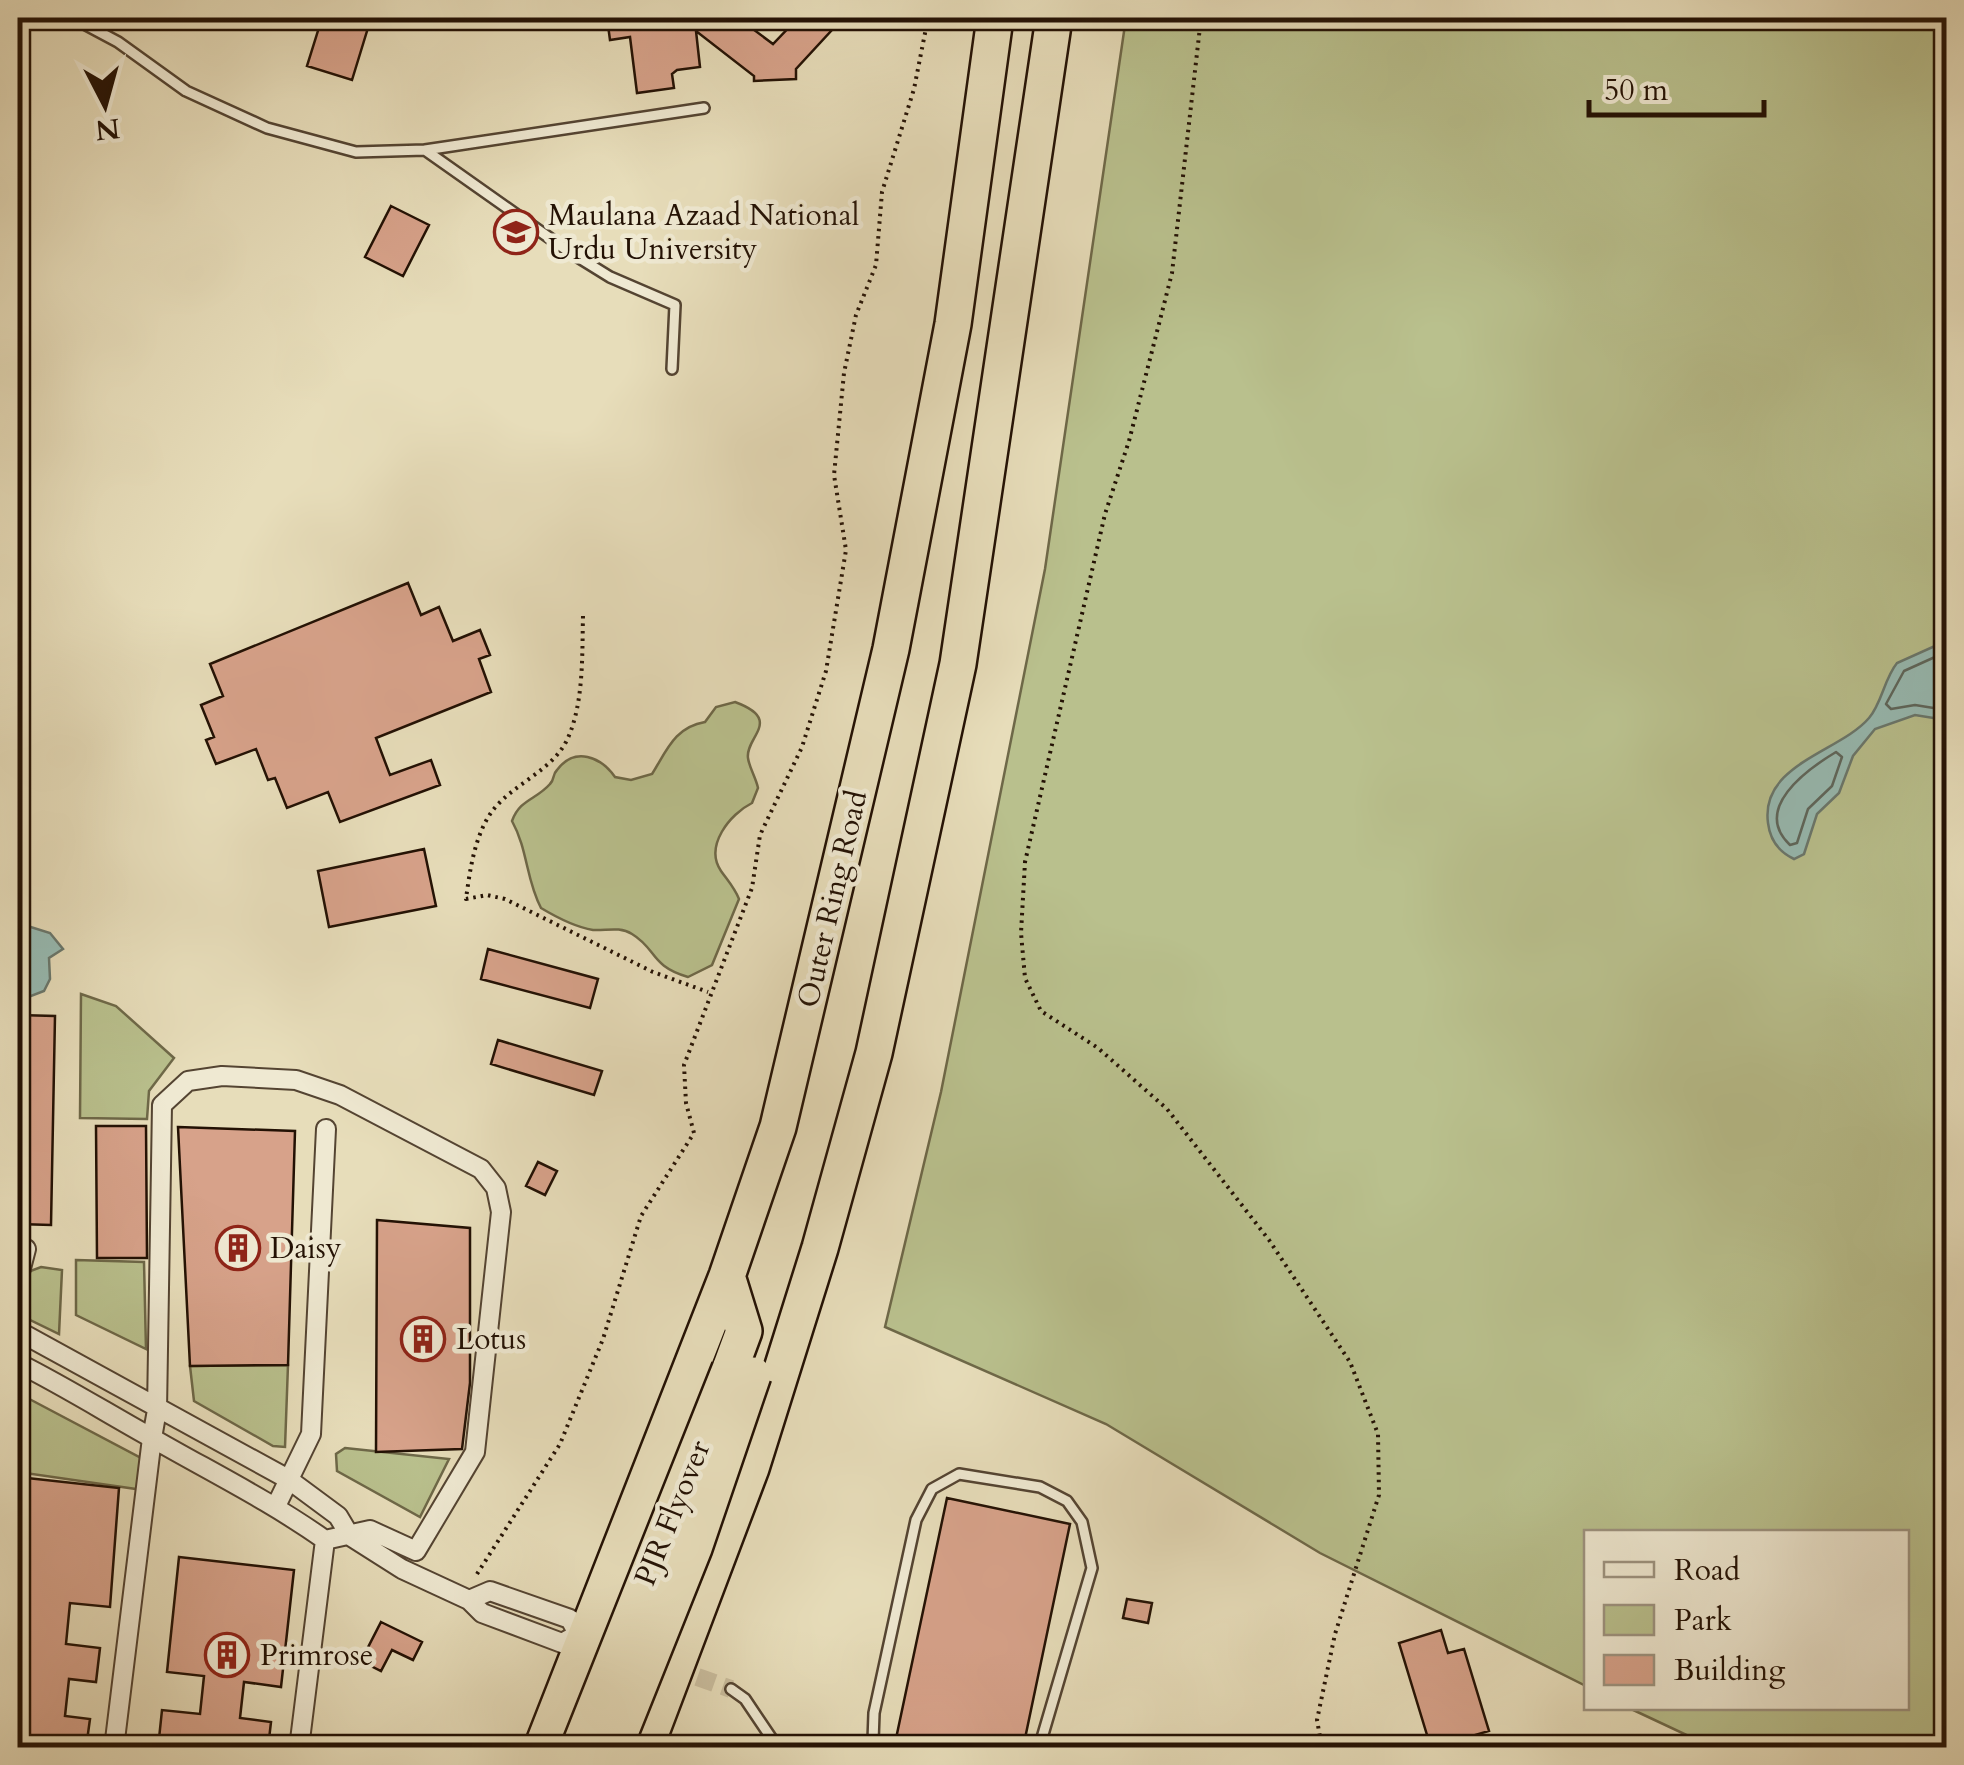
<svg xmlns="http://www.w3.org/2000/svg" width="1964" height="1765" font-family="Cardo,serif">
	<style>
		.green { fill: #b9c08d; stroke: #6e6848; stroke-width: 2.5 }
		.water { fill: #97bbb3; stroke: #69776d; stroke-width: 2.5 }
		.lines { fill: none; stroke-linecap: round; stroke-linejoin: round }
		.shore { stroke: #5d665c; stroke-width: 2.5 }
		.building { fill: #d7a28a; stroke: #231104; stroke-width: 2.5 }
		.street-tunnel { stroke: #cabe9f; stroke-width: 18; stroke-dasharray: 18 9; stroke-linecap: butt }
		.lane-casing { stroke: #544432; stroke-width: 14 }
		.street-casing { stroke: #544432; stroke-width: 22 }
		.highway-casing { stroke: #231104; stroke-width: 40 }
		.path { stroke: #231104; stroke-width: 4; stroke-dasharray: 2.5 5; stroke-linecap: butt }
		.lane { stroke: #efe9d2; stroke-width: 9 }
		.street { stroke: #efe9d2; stroke-width: 18 }
		.highway { stroke: #e7ddba; stroke-width: 35 }
		.highway-bridge-casing { stroke: #231104; stroke-width: 40; stroke-linecap: butt }
		.highway-bridge { stroke: #e7ddba; stroke-width: 35 }
		.labels { text-anchor: middle; stroke-width: 9; stroke-linejoin: round; paint-order: stroke }
		.poi-label { font-size: 30px; fill: #231104; stroke: #efe9d2; text-anchor: start }
		.street-label { font-size: 30px; fill: #231104; stroke: #efe9d2 }
	</style>
	<rect width="100%" height="100%" fill="#e7ddba"/>
	<filter id="stains"><feTurbulence type="fractalNoise" baseFrequency=".002" numOctaves="4"/><feColorMatrix values="0 0 0 0 .2 0 0 0 0 .09 0 0 0 0 .02 0 0 0 .5 -.17"/></filter>
	<radialGradient id="worn" r=".72"><stop offset=".6" stop-color="#630" stop-opacity="0"/><stop offset="1" stop-color="#630" stop-opacity=".3"/></radialGradient>
	<path class="green" d="M 1126,18 L 1946,18 L 1946,1747 L 1712,1747 L 1629,1708 L 1906,1708 L 1906,1532 L 1586,1532 L 1586,1686 L 1320,1553 L 1106,1424 L 885,1327 L 941,1092 L 1045,569 Z
		M 735,702 C 784,720 745,737 748,758 C 749,767 756,778 758,788 L 752,803 C 730,814 704,846 721,871 C 728,881 734,887 739,899 L 712,965 L 688,977 C 650,966 657,949 632,934 C 619,926 606,931 593,930 C 575,927 556,917 541,908 C 526,880 528,850 512,821 C 520,799 536,800 550,784 C 555,779 552,775 557,770 C 575,746 601,757 615,777 L 631,780 L 652,774 C 667,750 675,727 705,722 L 716,707 Z
		M 81,994 L 116,1006 L 174,1058 L 149,1091 L 147,1119 L 80,1118 Z
		M 76,1260 L 144,1262 L 146,1349 L 76,1315 Z
		M 41,1267 L 62,1270 L 59,1334 L 18,1314 L 28,1272 Z
		M 288,1365 L 285,1447 L 273,1446 L 194,1401 L 190,1366 Z
		M 18,1393 L 156,1466 L 150,1491 L 18,1472 Z
		M 345,1448 L 449,1459 L 420,1517 L 337,1471 L 336,1454 Z"/>
	<path class="water" d="M 1946,641 L 1946,720 L 1915,715 L 1875,729 L 1853,756 L 1839,793 L 1817,814 L 1804,854 L 1794,859 C 1779,852 1770,840 1768,823 C 1760,764 1840,752 1869,718 C 1882,703 1884,679 1897,663 Z
		M 18,923 L 50,933 L 63,949 L 49,958 L 50,979 L 44,991 L 18,1001 Z"/>
	<g class="lines">
		<path class="shore" d="M 1946,652 L 1904,671 L 1886,704 L 1891,709 L 1915,705 L 1946,710
			M 1836,752 L 1842,757 L 1832,786 L 1808,809 L 1797,843 L 1790,845 C 1752,809 1806,770 1836,752 Z"/>
	</g>
	<path class="building" d="M 322,18 L 371,18 L 352,80 L 307,66 Z
		M 607,18 L 738,18 L 773,44 L 798,18 L 843,18 L 796,69 L 796,79 L 754,81 L 754,76 L 696,31 L 700,67 L 677,70 L 672,74 L 674,88 L 637,93 L 630,37 L 610,40 Z
		M 391,206 L 429,225 L 403,276 L 365,257 Z
		M 408,583 L 421,615 L 439,607 L 453,641 L 480,630 L 490,655 L 479,659 L 491,692 L 376,738 L 390,775 L 431,760 L 440,785 L 340,822 L 328,792 L 287,808 L 275,778 L 268,780 L 256,749 L 216,764 L 206,740 L 214,737 L 201,705 L 223,696 L 210,664 Z
		M 424,849 L 436,906 L 329,927 L 318,871 Z
		M 488,949 L 598,979 L 590,1008 L 481,979 Z
		M 18,1015 L 55,1016 L 51,1225 L 18,1224 Z
		M 498,1040 L 602,1071 L 594,1095 L 491,1064 Z
		M 96,1126 L 146,1126 L 147,1258 L 97,1258 Z
		M 178,1127 L 295,1131 L 288,1365 L 190,1366 Z
		M 538,1162 L 557,1171 L 545,1195 L 526,1186 Z
		M 377,1220 L 470,1228 L 470,1383 L 462,1449 L 376,1452 Z
		M 18,1477 L 119,1488 L 110,1607 L 70,1603 L 66,1644 L 100,1648 L 96,1682 L 69,1679 L 65,1716 L 90,1719 L 86,1748 L 18,1748 Z
		M 947,1498 L 1070,1524 L 1023,1748 L 894,1748 Z
		M 179,1557 L 294,1570 L 281,1687 L 244,1682 L 240,1718 L 271,1722 L 268,1748 L 158,1748 L 162,1710 L 200,1714 L 204,1676 L 167,1672 Z
		M 1127,1599 L 1152,1603 L 1148,1623 L 1123,1618 Z
		M 381,1622 L 422,1642 L 413,1660 L 392,1650 L 381,1671 L 361,1661 Z
		M 1441,1630 L 1448,1653 L 1464,1649 L 1489,1731 L 1431,1748 L 1399,1643 Z"/>
	<g class="lines">
		<path class="street-tunnel" d="M 672,1668 L 731,1689"/>
		<defs>
			<path id="lane" d="M 73,18 L 118,42 L 186,91 L 267,128 L 356,152 L 425,150 L 704,108
				M 425,150 L 568,251 L 610,277 L 675,305 L 672,369
				M 731,1689 L 745,1699 L 778,1748
				M 881,1748 L 873,1741 L 874,1713 L 916,1520 L 932,1489 L 959,1474 L 1040,1487 L 1067,1501 L 1082,1522 L 1092,1568 L 1039,1748"/>
			<path id="street" d="M 18,1280 L 26,1249
				M 18,1331 L 288,1479 L 338,1516 L 350,1536 L 402,1569 L 469,1600 L 482,1613 L 562,1643 L 578,1634 L 570,1619 L 490,1591 L 469,1600
				M 18,1363 C 64,1386 107,1413 152,1438 C 211,1472 270,1501 325,1540 L 370,1530 L 416,1551 L 475,1452 L 501,1212 L 496,1188 L 481,1169 L 340,1095 L 296,1080 L 222,1076 L 188,1081 L 162,1105 L 157,1410 L 152,1438 L 114,1748
				M 276,1506 L 311,1434 L 326,1129
				M 299,1748 L 325,1540"/>
			<path id="highway" d="M 727,1276 L 744,1331 L 730,1369
				M 542,1748 L 727,1276 L 778,1127 L 891,649 L 953,324 L 995,18
				M 645,1748 L 751,1468 L 820,1248 L 874,1053 L 958,664 L 1054,18"/>
		</defs>
		<use href="#lane" class="lane-casing"/>
		<use href="#street" class="street-casing"/>
		<use href="#highway" class="highway-casing"/>
		<path class="path" d="M 1201,18 L 1172,273 L 1129,441 L 1105,514 L 1025,862 L 1021,933 L 1025,978 L 1041,1011 L 1098,1048 L 1167,1109 L 1269,1240 L 1350,1362 L 1378,1434 L 1379,1495 L 1335,1634 L 1317,1720 L 1322,1748
			M 583,616 C 582,655 584,704 567,740 C 552,771 513,784 493,810 C 475,834 470,869 466,899 L 487,895 L 505,899 L 653,972 L 708,992
			M 477,1574 L 560,1444 L 603,1339 L 641,1216 L 694,1133 L 686,1103 L 684,1065 L 752,888 L 760,835 L 802,747 L 826,671 L 846,550 L 834,475 L 844,373 L 856,315 L 876,265 L 882,192 L 914,89 L 928,18"/>
		<use href="#lane" class="lane"/>
		<use href="#street" class="street"/>
		<use href="#highway" class="highway"/>
		<defs>
			<path id="highway-bridge" d="M 579,1748 L 730,1369
				M 614,1748 L 694,1548 L 753,1375"/>
		</defs>
		<use href="#highway-bridge" class="highway-bridge-casing"/>
		<use href="#highway-bridge" class="highway-bridge"/>
	</g>
	<defs>
		<symbol id="university-ring" viewBox="-11 -11 22 22"><circle r="9.5" fill="#efe9d2" stroke="#8f2418" stroke-width="1.5"/><path d="M0-5L7-2L0 1L-7-2ZM-4 1L0 2.5L4 1V4Q0 6-4 4Z" fill="#8f2418"/></symbol>
		<symbol id="building-ring" viewBox="-11 -11 22 22"><circle r="9.5" fill="#efe9d2" stroke="#8f2418" stroke-width="1.5"/><path d="M-4-6H4V6H1V3H-1V6H-4ZM-2.5-4.3h1.7v1.8h-1.7ZM.8-4.3h1.7v1.8H.8ZM-2.5-1h1.7V.8h-1.7ZM.8-1h1.7V.8H.8Z" fill="#8f2418"/></symbol>
	</defs>
	<g fill-rule="evenodd">
		<use href="#university-ring" x="491" y="207" width="50" height="50"/>
		<use href="#building-ring" x="213" y="1223" width="50" height="50"/>
		<use href="#building-ring" x="398" y="1314" width="50" height="50"/>
		<use href="#building-ring" x="202" y="1630" width="50" height="50"/>
	</g>
	<g class="labels">
		<g class="poi-label">
			<text x="548" y="225">Maulana Azaad National<tspan x="548" dy="34">Urdu University</tspan></text>
			<text x="270" y="1258">Daisy</text>
			<text x="456" y="1349">Lotus</text>
			<text x="260" y="1665">Primrose</text>
		</g>
		<g class="street-label">
			<text transform="translate(832 899) rotate(-77)" y="10">Outer Ring Road</text>
			<text transform="translate(672 1513) rotate(-68)" y="10">PJR Flyover</text>
		</g>
	</g>
	<rect width="1964" height="1765" fill="none" stroke="#e7ddba" stroke-width="60"/>
	<rect x="20" y="20" width="1924" height="1725" fill="none" stroke="#231104" stroke-width="5"/>
	<rect x="30" y="30" width="1904" height="1705" fill="none" stroke="#231104" stroke-width="2.5"/>
	<rect x="1584" y="1530" width="325" height="180" fill="#efe9d2" stroke="#9d9380" stroke-width="2.5"/>
	<rect x="1604" y="1562" width="50" height="15" fill="#efe9d2" stroke="#9d9380" stroke-width="2.5"/>
	<text x="1674" y="1580" font-size="30" fill="#231104">Road</text>
	<rect x="1604" y="1605" width="50" height="30" fill="#b9c08d" stroke="#9d9380" stroke-width="2.5"/>
	<text x="1674" y="1630" font-size="30" fill="#231104">Park</text>
	<rect x="1604" y="1655" width="50" height="30" fill="#d7a28a" stroke="#9d9380" stroke-width="2.5"/>
	<text x="1674" y="1680" font-size="30" fill="#231104">Building</text>
	<g transform="translate(105 105) rotate(174)" stroke="#efe9d2" stroke-width="8" paint-order="stroke">
	<path d="M0-8L18 38L0 25L-18 38Z" fill="#231104"/>
	<text y="-15" font-size="28" font-weight="bold" text-anchor="middle" fill="#231104">N</text>
	</g>
	<path d="M1589 100v15h175v-15" fill="none" stroke="#231104" stroke-width="5"/>
	<text x="1604" y="100" font-size="30" fill="#231104" stroke="#efe9d2" stroke-width="8" paint-order="stroke">50 m</text>
	<rect width="100%" height="100%" filter="url(#stains)"/>
	<rect width="100%" height="100%" fill="url(#worn)"/>
</svg>
